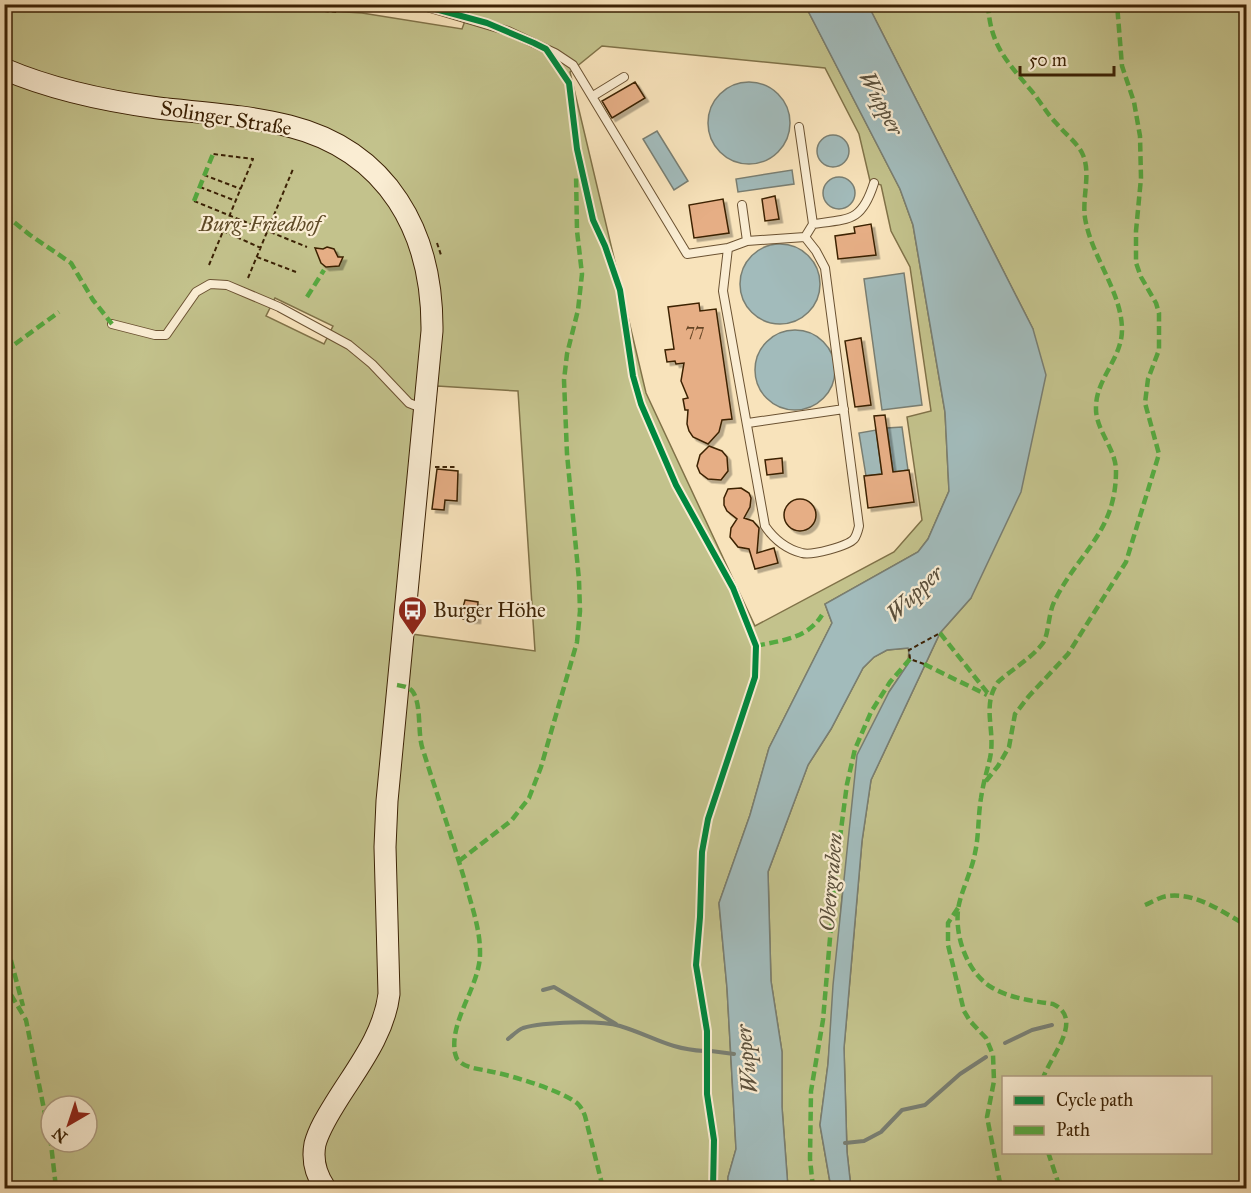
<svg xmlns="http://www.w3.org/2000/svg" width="1251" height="1193" font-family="'IM FELL Great Primer',serif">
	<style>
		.green { fill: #c3c28c; stroke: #807248; stroke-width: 1.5; fill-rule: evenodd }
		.water { fill: #a2bbbb; stroke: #797e72; stroke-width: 1.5 }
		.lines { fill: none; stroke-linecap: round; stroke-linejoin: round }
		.stream { stroke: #797e72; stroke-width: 4 }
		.building { fill: #e6ae85; stroke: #3c2205; stroke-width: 1.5; filter: url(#shadow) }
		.service-casing { stroke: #6b5232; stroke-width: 10 }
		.secondary-casing { stroke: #3c2205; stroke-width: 23 }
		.path { stroke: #3c2205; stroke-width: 2; stroke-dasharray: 4.5 3; stroke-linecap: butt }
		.service { stroke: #faedd3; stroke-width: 8 }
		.secondary { stroke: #faedd3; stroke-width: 21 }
		.quiet { stroke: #55aa40; stroke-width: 4.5; stroke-dasharray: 9 4.5; stroke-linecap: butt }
		.cycleway-casing { stroke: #faedd3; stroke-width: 10 }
		.cycleway { stroke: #00873e; stroke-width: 6 }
		.labels { text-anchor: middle; stroke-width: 4.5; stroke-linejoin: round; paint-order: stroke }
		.number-label { font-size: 18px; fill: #664525 }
		.street-label { font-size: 21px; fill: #3c2205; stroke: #faedd3 }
		.park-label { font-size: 21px; font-style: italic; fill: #5e4a27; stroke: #faedd3 }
		.poi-label { font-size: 21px; fill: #3c2205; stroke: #faedd3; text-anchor: start }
		.water-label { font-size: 22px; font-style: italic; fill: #5b503c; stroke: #faedd3 }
	</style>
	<defs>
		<filter id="shadow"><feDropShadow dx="3.5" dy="3.5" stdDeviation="0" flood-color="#0004"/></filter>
	</defs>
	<rect width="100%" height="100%" fill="#f8e3bb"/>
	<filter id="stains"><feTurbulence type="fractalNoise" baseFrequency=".00333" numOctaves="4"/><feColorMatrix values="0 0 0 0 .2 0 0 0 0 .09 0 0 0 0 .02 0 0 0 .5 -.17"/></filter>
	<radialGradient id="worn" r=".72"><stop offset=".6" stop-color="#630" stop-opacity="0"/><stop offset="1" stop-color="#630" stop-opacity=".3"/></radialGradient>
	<path class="green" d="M 5,5 L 227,5 L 362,13 L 462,29 L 470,7 L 463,5 L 805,5 L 900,189 L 913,225 L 945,412 L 949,491 L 928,539 L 918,552 L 825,604 L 832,623 L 769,748 L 750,815 L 719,903 L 727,988 L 736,1149 L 728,1177 L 728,1188 L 5,1188 ZM 602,46 L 825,68 L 859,134 L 870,181 L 881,185 L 891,231 L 910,267 L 931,411 L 907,417 L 922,520 L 894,552 L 755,626 L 646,393 L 570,72 ZM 275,298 L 333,326 L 324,344 L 266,316 ZM 437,386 L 518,391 L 535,651 L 412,634 ZM 51,1106 L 87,1106 L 87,1142 L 51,1142 Z
		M 868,5 L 1246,5 L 1246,1188 L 851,1188 L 847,1152 L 844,1048 L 862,841 L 871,780 L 940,633 L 971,598 L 1033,329 ZM 1004,1078 L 1210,1078 L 1210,1152 L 1004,1152 Z
		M 909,648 L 908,664 L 889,692 L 842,897 L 828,1064 L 820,1125 L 831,1188 L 788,1188 L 782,1107 L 782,1052 L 771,981 L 768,872 L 808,765 L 831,729 L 863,668 L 874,657 L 887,650 Z"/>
	<path class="water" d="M 805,5 L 868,5 L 1033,329 L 1046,375 L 1021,492 L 971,598 L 940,633 L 871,780 L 862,841 L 844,1048 L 847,1152 L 851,1188 L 831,1188 L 820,1125 L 828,1064 L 833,985 L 857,755 L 889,692 L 908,664 L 910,659 L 908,648 L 887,650 L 874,657 L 863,668 L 831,729 L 808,765 L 768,872 L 771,981 L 782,1052 L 782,1107 L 788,1188 L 728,1188 L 728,1177 L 736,1149 L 727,988 L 719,903 L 750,815 L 769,748 L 832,623 L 825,604 L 918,552 L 928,539 L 949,491 L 945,412 L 913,225 L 900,189 Z
		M708 123a41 41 0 1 1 82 0a41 41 0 1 1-82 0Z
		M 657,131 L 688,181 L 674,190 L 643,139 Z
		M817 151a16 16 0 1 1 32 0a16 16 0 1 1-32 0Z
		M 792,170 L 794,184 L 738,192 L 736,179 Z
		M823 193a16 16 0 1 1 32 0a16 16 0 1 1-32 0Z
		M740 284a40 40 0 1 1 80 0a40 40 0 1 1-80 0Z
		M 904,273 L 922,405 L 882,410 L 864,279 Z
		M755 370a40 40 0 1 1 80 0a40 40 0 1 1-80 0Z
		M 902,427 L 908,470 L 893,472 L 887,428 Z
		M 876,430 L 882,474 L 866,476 L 859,433 Z"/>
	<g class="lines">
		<path class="stream" d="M 543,990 L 554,987 L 616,1024
			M 508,1039 C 513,1035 518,1030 523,1028 C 543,1022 600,1020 620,1026 C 653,1036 668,1049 704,1051
			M 1005,1043 L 1032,1030 L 1052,1025
			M 711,1051 L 734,1054
			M 845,1143 L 864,1141 L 881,1132 L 902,1110 L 925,1105 L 960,1074 L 986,1057"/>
	</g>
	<path class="building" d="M 635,82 L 645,98 L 612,118 L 602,101 Z
		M 775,196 L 779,219 L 765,221 L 762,199 Z
		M 723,199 L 729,233 L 694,238 L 689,205 Z
		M 871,224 L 876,255 L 838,259 L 835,236 L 855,233 L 854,227 Z
		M 327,247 L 334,249 L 338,257 L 343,257 L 339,266 L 326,267 L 321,263 L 315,248 L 323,249 Z
		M 699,303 L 700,311 L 716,309 L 732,419 L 722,420 L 719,432 L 708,444 L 693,437 L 689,431 L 687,424 L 688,410 L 685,410 L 683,399 L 688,398 L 681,381 L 684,363 L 676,364 L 675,361 L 667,362 L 665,350 L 674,349 L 668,307 Z
		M 861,338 L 871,405 L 855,407 L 845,341 Z
		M 885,415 L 893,472 L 909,470 L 914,502 L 868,508 L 864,476 L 882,474 L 874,416 Z
		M 709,446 L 722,451 L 727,457 L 728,471 L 721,480 L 708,479 L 700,473 L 697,466 L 700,455 Z
		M 782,458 L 783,473 L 767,475 L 765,460 Z
		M 437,469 L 458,471 L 457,501 L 445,500 L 444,510 L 432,509 Z
		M 741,488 L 749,493 L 751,498 L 750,507 L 744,518 L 753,521 L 759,528 L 757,553 L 774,548 L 778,563 L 755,569 L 749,549 L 738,547 L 730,537 L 731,528 L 737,519 L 727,511 L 724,505 L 724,498 L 728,489 Z
		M784 515a16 16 0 1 1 32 0a16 16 0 1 1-32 0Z
		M 465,600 L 478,602 L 477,620 L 463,619 L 463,615 L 461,615 Z"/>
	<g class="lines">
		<defs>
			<path id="service" d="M 417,4 L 508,31 L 555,53 L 573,65 L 687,254 L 728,248 L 747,241 L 805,237 L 816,251 L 825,268 L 859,526 C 858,530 857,535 854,539 C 848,546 811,556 802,553 C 786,549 774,539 765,526 L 723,291 L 728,248
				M 593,96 L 624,77
				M 799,127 L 813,224 L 805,237
				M 742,205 L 747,241
				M 813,224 C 851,219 862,221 874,183
				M 112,324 L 155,335 L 166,335 L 196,292 L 210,284 L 227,285 L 279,307 L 349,345 L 372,364 L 409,403 L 424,409
				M 748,423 L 844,409"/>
			<path id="secondary" d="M 4,69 C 53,90 106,101 158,108 C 202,113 246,115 289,126 C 388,151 433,232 432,331 L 387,801 L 385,847 L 389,994 C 384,1035 357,1068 336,1102 C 328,1115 319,1129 315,1144 C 312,1160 316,1175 325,1188"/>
		</defs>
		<use href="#service" class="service-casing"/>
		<use href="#secondary" class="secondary-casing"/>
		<path class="path" d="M 70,4 L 84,4
			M 227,4 L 337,12 L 338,4
			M 204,175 L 241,189
			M 200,187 L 236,201
			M 194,201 L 307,247
			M 223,231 L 261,248
			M 437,243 L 441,255
			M 257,257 L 296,272
			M 209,265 L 253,159 L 213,154
			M 248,278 L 293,169
			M 435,467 L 455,467
			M 924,664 L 910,659 L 909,650 L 940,633"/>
		<use href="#service" class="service"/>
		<use href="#secondary" class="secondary"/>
		<path class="quiet" d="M 988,4 C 990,44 1005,59 1029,88 C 1039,99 1046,113 1057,124 C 1065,134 1078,143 1083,155 C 1091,174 1082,197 1085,218 C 1091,256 1122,292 1122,330 C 1122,358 1096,379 1096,407 C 1095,430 1116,448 1116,471 C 1116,532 1079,552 1055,600 C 1048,613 1049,634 1043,643 C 1032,658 1011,670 998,682 C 981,706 996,730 990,758 C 987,771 983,784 981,798 C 978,816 979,835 975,853 C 972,871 960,893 958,910 C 955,937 967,972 991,987 C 1009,998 1032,1001 1053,1004 C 1085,1019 1050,1057 1043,1078
			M 194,201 L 213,154
			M 4,214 L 30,235 L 71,263 L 93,300 L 112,324
			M 307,297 L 324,270
			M 4,352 L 59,312
			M 940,633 L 990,696
			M 756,646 C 782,640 807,639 822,615
			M 924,664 L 987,695
			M 397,685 C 403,686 410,687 413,692 C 422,706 417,734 423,750 C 437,795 453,840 466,885 C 472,907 480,929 480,952 C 481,985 449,1020 455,1053 C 456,1056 456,1059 459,1061 C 467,1069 482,1069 493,1072 C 513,1076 563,1091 578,1104 C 581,1107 583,1111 585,1116 L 603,1188
			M 986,781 L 998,766 L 1009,747 L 1015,714 L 1029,696 L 1068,654 L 1126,562 L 1159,454 L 1145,403 L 1148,379 L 1159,350 L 1159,313 L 1156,303 L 1141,277 L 1136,263 L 1136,231 L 1141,178 L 1140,136 L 1134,102 L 1122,66 L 1117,4
			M 459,861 L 511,821 L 529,798 L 541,767 L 577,642 L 580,611 L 579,580 L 567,454 L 564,380 L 567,354 L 578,310 L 582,274 L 577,231 L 576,174
			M 1145,905 C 1152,902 1160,897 1167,896 C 1196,892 1222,912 1246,925
			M 958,908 L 948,923 L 948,945 L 964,1011 L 970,1021 L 986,1038 L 993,1055 L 994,1081 L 987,1117 L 1001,1188
			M 4,934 L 23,1006
			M 4,983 L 26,1020 L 51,1144 L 56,1188
			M 1048,1152 L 1060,1188
			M 813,1188 L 810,1159 L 811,1091 L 823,1020 L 836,868 L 847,784 L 855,749 L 871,712 L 890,682 L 910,659"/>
		<defs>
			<path id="cycleway" d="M 417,4 L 487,23 L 534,43 L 546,49 L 569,83 L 577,149 L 593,220 L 605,246 L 620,290 L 633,376 L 641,404 L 676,485 L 733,588 L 756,646 L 755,677 L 708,819 L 702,852 L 700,917 L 696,965 L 707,1031 L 707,1094 L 714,1140 L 713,1188"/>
		</defs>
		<use href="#cycleway" class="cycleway-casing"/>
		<use href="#cycleway" class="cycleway"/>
	</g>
	<defs>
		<symbol id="bus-pin" viewBox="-11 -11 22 30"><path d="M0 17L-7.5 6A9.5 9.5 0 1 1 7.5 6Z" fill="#8f2418" stroke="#faedd3"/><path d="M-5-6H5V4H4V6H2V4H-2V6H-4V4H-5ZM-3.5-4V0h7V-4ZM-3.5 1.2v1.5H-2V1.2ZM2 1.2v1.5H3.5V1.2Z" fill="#fff"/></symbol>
	</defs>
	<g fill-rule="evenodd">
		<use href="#bus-pin" x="396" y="594" width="33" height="45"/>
	</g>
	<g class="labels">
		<g class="number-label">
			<text x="695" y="336">77</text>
		</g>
		<g class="street-label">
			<text transform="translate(226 118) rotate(9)" y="7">Solinger Straße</text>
		</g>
		<g class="park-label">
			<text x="260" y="231">Burg-Friedhof</text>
		</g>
		<g class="poi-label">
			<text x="433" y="617">Burger Höhe</text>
		</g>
		<g class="water-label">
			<text transform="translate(882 103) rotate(62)" y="8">Wupper</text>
			<text transform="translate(914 593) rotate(-44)" y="8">Wupper</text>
			<text transform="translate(830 882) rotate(-85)" y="8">Obergraben</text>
			<text transform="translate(746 1059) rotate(-96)" y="8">Wupper</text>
		</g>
	</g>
	<rect width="1251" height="1193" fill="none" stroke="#f8e3bb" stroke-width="24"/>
	<rect x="6" y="6" width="1239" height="1181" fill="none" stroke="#3c2205" stroke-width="3"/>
	<rect x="12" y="12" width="1227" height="1169" fill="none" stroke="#3c2205" stroke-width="1.5"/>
	<rect x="1002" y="1076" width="210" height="78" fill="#faedd3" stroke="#ae9c81" stroke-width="1.5"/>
	<rect x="1014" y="1096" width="30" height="9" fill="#00873e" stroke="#ae9c81" stroke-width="1.5"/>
	<text x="1056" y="1106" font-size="18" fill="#3c2205">Cycle path</text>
	<rect x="1014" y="1126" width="30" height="9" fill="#55aa40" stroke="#ae9c81" stroke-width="1.5"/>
	<text x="1056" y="1136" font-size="18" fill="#3c2205">Path</text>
	<g transform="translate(69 1124) rotate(219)"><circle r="28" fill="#faedd3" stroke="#ae9c81" stroke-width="1.5"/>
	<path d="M0-4.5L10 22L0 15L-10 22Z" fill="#8f2418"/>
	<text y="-9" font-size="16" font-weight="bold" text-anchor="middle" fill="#3c2205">N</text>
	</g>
	<path d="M1020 66v9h94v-9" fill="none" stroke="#3c2205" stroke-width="3"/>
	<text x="1029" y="66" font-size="18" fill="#3c2205" stroke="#faedd3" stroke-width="4.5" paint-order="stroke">50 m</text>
	<rect width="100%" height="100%" filter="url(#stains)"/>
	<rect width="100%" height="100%" fill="url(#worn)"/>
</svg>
